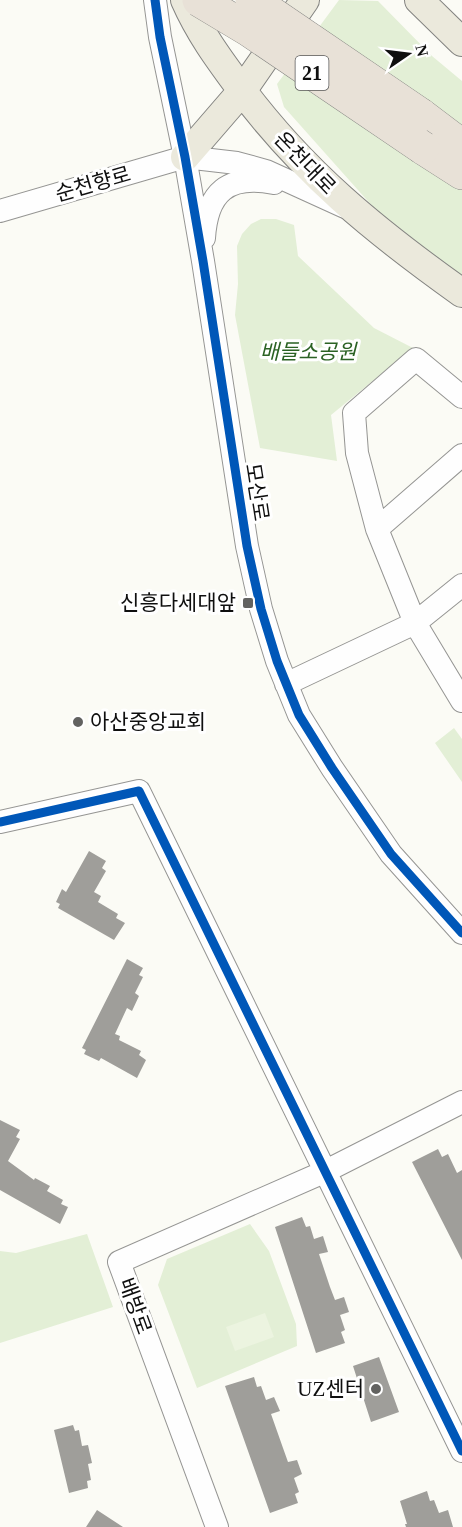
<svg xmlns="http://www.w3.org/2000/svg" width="462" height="1527" font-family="'Times New Roman','Noto Sans KR',serif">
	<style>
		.green { fill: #e3efd6 }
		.pitch { fill: #ecf4e0 }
		.building { fill: #9f9e9a }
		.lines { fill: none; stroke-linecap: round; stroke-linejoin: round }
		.minor-casing { stroke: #959593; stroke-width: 24 }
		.major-casing { stroke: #838380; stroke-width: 30 }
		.highway-casing { stroke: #838380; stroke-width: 34 }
		.minor { stroke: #fefefe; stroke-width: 22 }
		.major { stroke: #ebe9dc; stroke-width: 28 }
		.highway { stroke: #e8e1d7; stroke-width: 33 }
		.highway-bridge-casing { stroke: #838380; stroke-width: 34; stroke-linecap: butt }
		.highway-bridge { stroke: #e8e1d7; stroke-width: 33 }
		.cycleway-casing { stroke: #fff; stroke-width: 13 }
		.cycleway { stroke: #0057b8; stroke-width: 9 }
		.poi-dot { fill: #626260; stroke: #fff; stroke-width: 2 }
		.labels { text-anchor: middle; stroke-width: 6; stroke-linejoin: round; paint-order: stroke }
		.shield { fill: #fff; stroke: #575757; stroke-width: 1.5 }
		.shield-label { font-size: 20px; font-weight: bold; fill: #0f0f0f }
		.street-label { font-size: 21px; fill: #0f0f0f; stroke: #fff }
		.park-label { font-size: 21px; font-style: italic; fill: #2b6224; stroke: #fff }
		.poi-label { font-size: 21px; fill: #0f0f0f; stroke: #fff; text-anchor: end }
	</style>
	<rect width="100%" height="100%" fill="#fbfbf5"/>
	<path class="green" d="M 339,0 L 378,1 L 432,56 L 462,81 L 462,277 L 374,208 L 284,107 L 277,84 Z
		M 261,219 L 276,219 L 294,225 L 298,256 L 374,328 L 413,348 L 331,415 L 337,461 L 260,448 L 235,315 L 238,284 L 237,246 L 242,234 L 251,224 Z
		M 454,728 L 462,739 L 462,782 L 435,743 Z
		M 250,1224 L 269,1251 L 296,1324 L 297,1346 L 197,1388 L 158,1285 L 167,1259 Z
		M 87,1234 L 113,1307 L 0,1343 L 0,1251 L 16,1253 Z"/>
	<path class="pitch" d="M 265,1313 L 274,1337 L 235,1351 L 226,1327 Z"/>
	<path class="building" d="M 89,851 L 106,861 L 102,868 L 106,871 L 94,892 L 101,896 L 98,902 L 118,914 L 116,918 L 125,923 L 114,940 L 58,908 L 60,904 L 56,902 L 62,889 L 66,892 Z
		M 127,959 L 143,968 L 139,975 L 143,977 L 135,993 L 139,996 L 132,1011 L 127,1008 L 115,1034 L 120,1036 L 119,1040 L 141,1051 L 139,1055 L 146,1060 L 137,1078 L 101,1058 L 99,1061 L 84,1054 L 86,1050 L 82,1048 Z
		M 0,1120 L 20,1130 L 16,1137 L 20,1139 L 8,1161 L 34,1180 L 35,1178 L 50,1186 L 47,1191 L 63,1200 L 61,1204 L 68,1207 L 60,1224 L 0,1190 Z
		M 438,1149 L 442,1157 L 448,1154 L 457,1173 L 462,1170 L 462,1260 L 412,1162 Z
		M 302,1217 L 306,1227 L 310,1226 L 314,1239 L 323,1236 L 328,1252 L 319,1254 L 330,1287 L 335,1300 L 344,1297 L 349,1312 L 340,1315 L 345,1330 L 341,1332 L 345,1343 L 316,1353 L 275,1227 Z
		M 379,1357 L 399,1412 L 371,1422 L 353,1366 Z
		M 254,1377 L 257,1387 L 261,1386 L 266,1400 L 274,1397 L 280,1411 L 271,1414 L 283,1448 L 288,1462 L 297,1460 L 302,1474 L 294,1478 L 299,1492 L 295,1494 L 298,1503 L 270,1513 L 225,1386 Z
		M 73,1425 L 75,1431 L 79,1430 L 82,1446 L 88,1445 L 92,1463 L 88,1464 L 91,1480 L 87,1481 L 88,1488 L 69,1493 L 54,1430 Z
		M 427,1491 L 430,1501 L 434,1500 L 439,1513 L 448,1510 L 453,1527 L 406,1527 L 405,1524 L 407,1524 L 400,1501 Z
		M 97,1510 L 123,1527 L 86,1527 Z"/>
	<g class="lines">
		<defs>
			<path id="minor" d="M 155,0 L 160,37 L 185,157 L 203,261 L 247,546 L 261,609 L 277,661 L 299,715 L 332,768 L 391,854 L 462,933
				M 0,211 L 185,157 L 237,163 L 266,171 L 345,207
				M 204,238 C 207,192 228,174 274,183
				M 462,397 L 416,359 L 354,413 L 357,453 L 377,529 L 415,623 L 462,701
				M 377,529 L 462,455
				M 286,684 L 415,623 L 462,585
				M 0,822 L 139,791 L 462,1451
				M 217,1527 L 119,1262 L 324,1172 L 462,1102"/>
			<path id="major" d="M 185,0 C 199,32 218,58 238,85 C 302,172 375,231 462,293
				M 419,0 L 462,42
				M 185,157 L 242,91 L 305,0"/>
			<path id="highway" d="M 421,115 L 462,146
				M 423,148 L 462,173"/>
		</defs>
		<use href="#minor" class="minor-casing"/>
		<use href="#major" class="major-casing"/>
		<use href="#highway" class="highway-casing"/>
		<use href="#minor" class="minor"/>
		<use href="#major" class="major"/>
		<use href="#highway" class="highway"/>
		<defs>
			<path id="highway-bridge" d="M 199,0 L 249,30 L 423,148
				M 252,0 L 421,115"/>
		</defs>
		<use href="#highway-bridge" class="highway-bridge-casing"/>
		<use href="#highway-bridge" class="highway-bridge"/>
		<defs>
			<path id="cycleway" d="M 155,0 L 160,37 L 185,157 L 203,261 L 247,546 L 261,609 L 277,661 L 299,715 L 332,768 L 391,854 L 462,933
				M 0,822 L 139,791 L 462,1451"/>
		</defs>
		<use href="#cycleway" class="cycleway-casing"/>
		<use href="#cycleway" class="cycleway"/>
	</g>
	<g class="poi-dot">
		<rect x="242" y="597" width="12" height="12" rx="3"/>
		<circle cx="78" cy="722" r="6"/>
		<circle cx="376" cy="1389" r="6"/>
	</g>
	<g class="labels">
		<rect class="shield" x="295.5" y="56" width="33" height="34" rx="4.5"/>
		<g class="shield-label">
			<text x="312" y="80">21</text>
		</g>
		<g class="street-label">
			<text transform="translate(305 163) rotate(46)" y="7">온천대로</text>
			<text transform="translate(93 184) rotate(-16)" y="7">순천향로</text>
			<text transform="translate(257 492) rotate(81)" y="7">모산로</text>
			<text transform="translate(135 1306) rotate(70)" y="7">배방로</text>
		</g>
		<g class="park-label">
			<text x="308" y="359">배들소공원</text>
		</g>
		<g class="poi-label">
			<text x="236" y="610">신흥다세대앞</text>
			<text x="90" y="729" text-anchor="start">아산중앙교회</text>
			<text x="364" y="1396">UZ센터</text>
		</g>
	</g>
	<g transform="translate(408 54) rotate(76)" stroke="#ffffff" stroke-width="4.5" paint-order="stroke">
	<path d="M0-4.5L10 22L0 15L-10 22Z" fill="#0f0f0f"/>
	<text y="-9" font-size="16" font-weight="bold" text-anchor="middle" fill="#0f0f0f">N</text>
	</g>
</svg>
